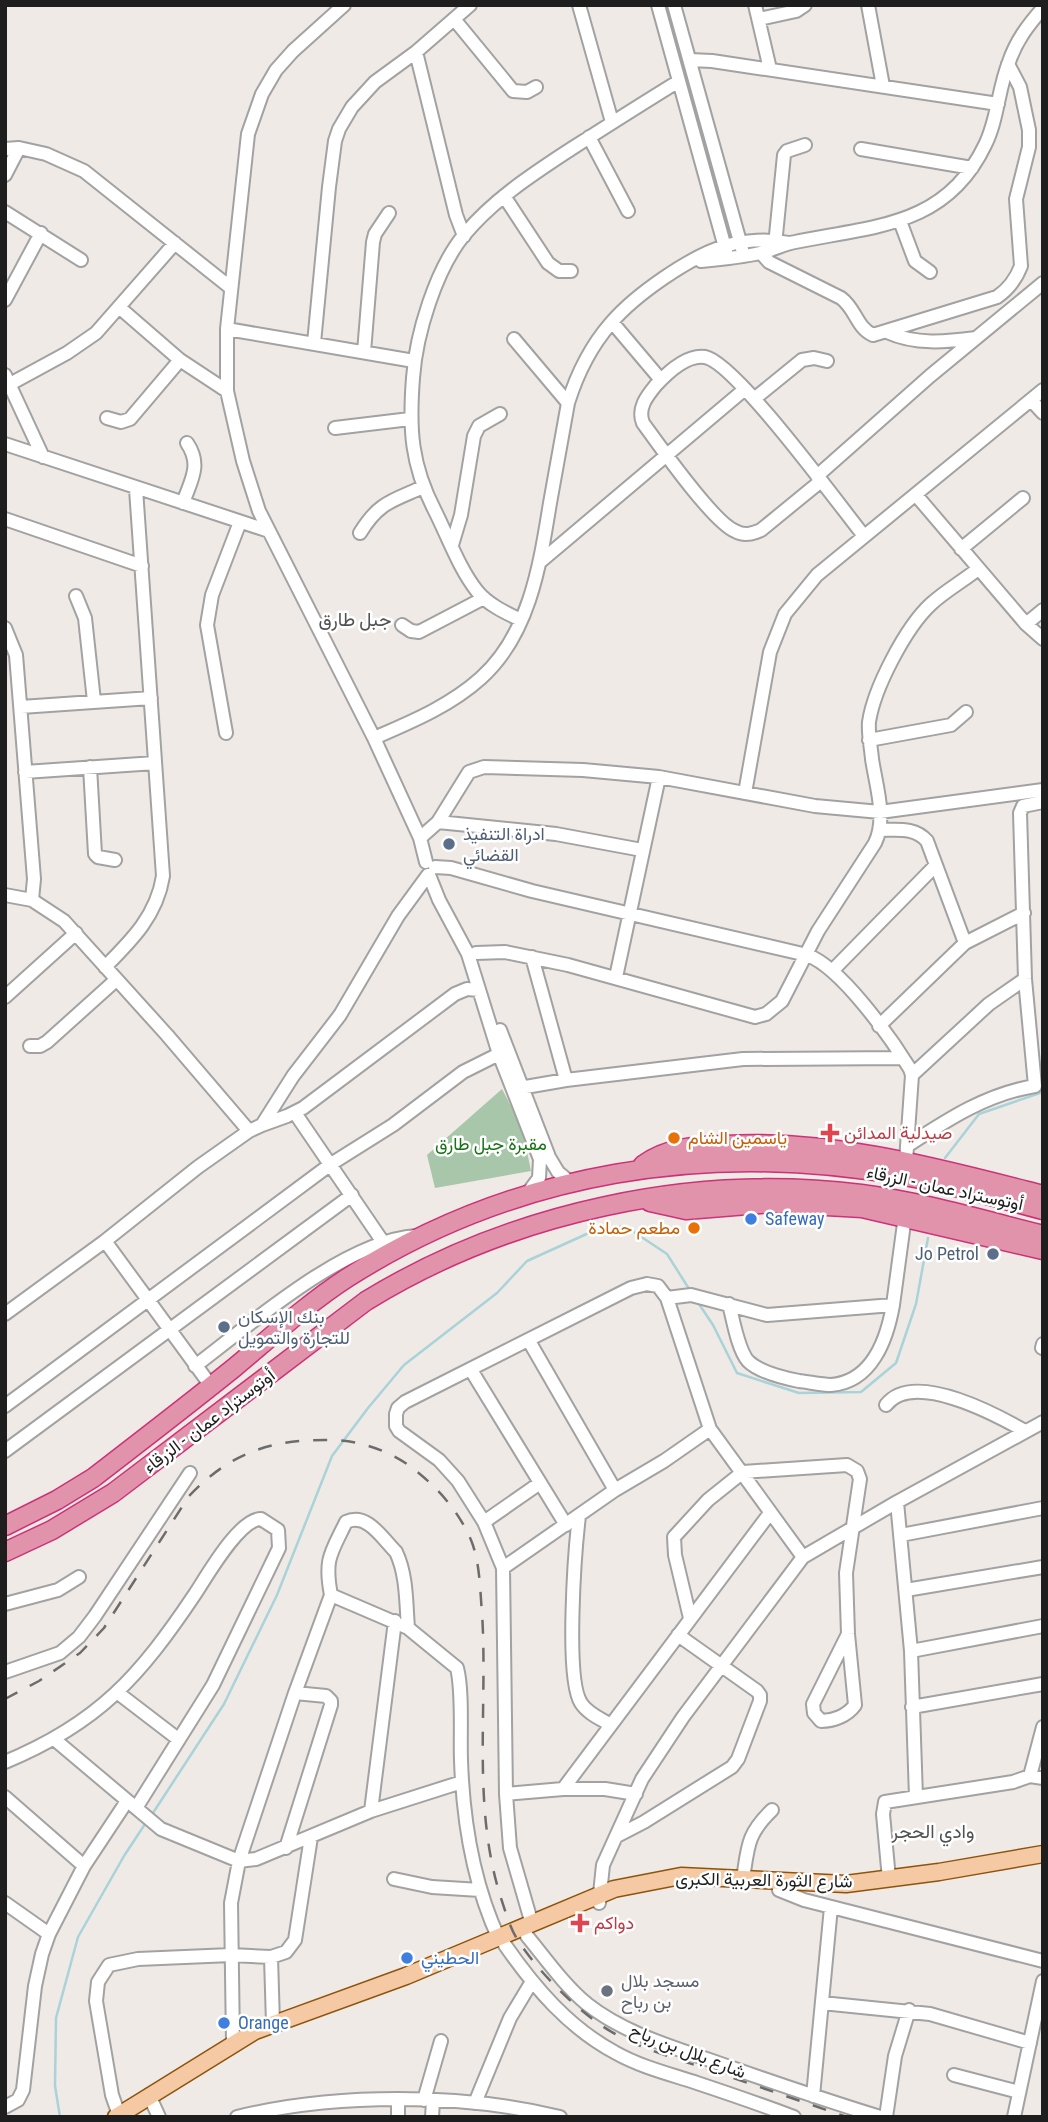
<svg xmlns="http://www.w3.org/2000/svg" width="1048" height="2122" font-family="'Roboto Condensed',Vazirmatn,sans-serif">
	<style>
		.cemetery { fill: #a8c6a9 }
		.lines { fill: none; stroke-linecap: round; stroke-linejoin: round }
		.stream { stroke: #a9d3d9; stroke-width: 2.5 }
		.minor-casing { stroke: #a2a2a2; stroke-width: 16 }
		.major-casing { stroke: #8d540c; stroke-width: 19 }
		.highway-casing { stroke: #cd3278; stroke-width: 21 }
		.minor { stroke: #fff; stroke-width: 12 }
		.major { stroke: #f5c9a4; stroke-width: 16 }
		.highway { stroke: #e093aa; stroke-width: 18 }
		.rail { stroke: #6c6c6c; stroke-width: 2.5; stroke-dasharray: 14 14; stroke-linecap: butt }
		.service-dot { fill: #5c6f8a; stroke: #fff; stroke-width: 2.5 }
		.health-dot { fill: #e0444e; stroke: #fff; stroke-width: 2.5 }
		.food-dot { fill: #e8710a; stroke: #fff; stroke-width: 2.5 }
		.shop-dot { fill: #3f7fe0; stroke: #fff; stroke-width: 2.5 }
		.worship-dot { fill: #6b7280; stroke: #fff; stroke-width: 2.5 }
		.labels { text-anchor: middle; stroke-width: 5; stroke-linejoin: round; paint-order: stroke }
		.service-label { font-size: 18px; fill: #4e5e75; stroke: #fff; text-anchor: start }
		.health-label { font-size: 18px; fill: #be3a42; stroke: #fff; text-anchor: start }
		.food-label { font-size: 18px; fill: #c56008; stroke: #fff; text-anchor: start }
		.park-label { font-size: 18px; fill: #167514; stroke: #fff }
		.street-label { font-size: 18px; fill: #1e1e1e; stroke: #fff }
		.shop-label { font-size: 18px; fill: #366cbe; stroke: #fff; text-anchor: start }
		.worship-label { font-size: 18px; fill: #5b616d; stroke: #fff; text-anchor: start }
		.neighbourhood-label { font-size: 19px; fill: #515151; stroke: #fff }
	</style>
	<rect width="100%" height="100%" fill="#efeae5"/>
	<path class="cemetery" d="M 502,1089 L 522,1127 L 531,1171 L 435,1188 L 427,1155 Z"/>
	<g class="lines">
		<path class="stream" d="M 945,1158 L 979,1114 L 1043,1092
			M 697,1301 L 713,1325 L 737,1373 L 799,1393 L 861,1392 L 896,1363 L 916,1304 L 928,1238
			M 151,1816 L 224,1704 L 277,1595 L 332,1456 L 368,1408 L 404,1365 L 497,1293 L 527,1261 L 591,1232 L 625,1226 L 667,1254 L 691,1292
			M 60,2117 L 55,2086 L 56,2018 L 78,1937 L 124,1856 L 147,1821"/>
		<defs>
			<path id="minor" d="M 344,5 L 293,51 L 276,70 L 262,94 L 248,134 L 227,329 L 227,391 L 243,461 L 259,511 L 374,738 L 420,838 L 426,862
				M 579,5 L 612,122
				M 658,5 L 726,251
				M 674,5 L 742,249
				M 755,5 L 770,69
				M 868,5 L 883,86
				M 454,19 L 513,91 L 527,92 L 536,87
				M 759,19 L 796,11 L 805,5
				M 416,52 L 456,215 L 464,236
				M 690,60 L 712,61 L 998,104
				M 589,137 L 628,211
				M 5,149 L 19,148 L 46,154 L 84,171 L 231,288
				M 861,149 L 972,168
				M 5,175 L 19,148
				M 504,196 L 548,263 L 559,271 L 571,271
				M 5,212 L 81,260
				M 900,221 L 915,261 L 930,272
				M 775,245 L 784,155 L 787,151 L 805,145
				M 761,253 L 769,262 L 841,298 C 856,309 856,327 873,335 L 997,297 C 1009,289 1016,279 1021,266 L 1016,199 L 1029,147 L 1029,130 L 1020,87 L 1008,64
				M 701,261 C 722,259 743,257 764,252 C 775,249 784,244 795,242 C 873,226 946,227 985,145 C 998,119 998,89 1009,62 C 1016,41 1028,25 1043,8
				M 5,300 L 41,233
				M 120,308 L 180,360 L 227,391
				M 612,322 L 661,380
				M 227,329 L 414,361
				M 887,332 C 916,345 945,342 976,338
				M 514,339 L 568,403
				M 314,343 L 329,187 L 335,141 L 339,129 L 352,107 L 375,82 L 416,52 L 470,5
				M 364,352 L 373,242 L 375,234 L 389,213
				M 5,375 L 43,457
				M 10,384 L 67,353 L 96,333 L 175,243
				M 754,399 L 802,360 L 814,358 L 827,361
				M 1031,400 L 1043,413
				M 107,418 L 121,422 L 130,419 L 180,360
				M 335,428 L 410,419
				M 5,444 L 269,531
				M 817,476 L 930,376 L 1043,283
				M 821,481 L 761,530 C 752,534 744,536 735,531 C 713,522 659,445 643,423 C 637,408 647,396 656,385 C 668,372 687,354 705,357 C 735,362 839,505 864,536
				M 916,495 L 1026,624 L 1043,639
				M 183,503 C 191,480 202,465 187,443
				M 5,519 L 142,566
				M 360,533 C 379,502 392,501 423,487
				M 452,545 L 461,515 L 474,436 L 479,426 L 500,414
				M 961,549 L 1023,498
				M 540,562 L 745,389
				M 76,596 L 85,618 L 94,701
				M 521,620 C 506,613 487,604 477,591 C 459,568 448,537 435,511 C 411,465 409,429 413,378 C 416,334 436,269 464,235 C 494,199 533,174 571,149 C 607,126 643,103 679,81
				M 1026,624 L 1043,610
				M 402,625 L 411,631 L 419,632 L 484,598
				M 5,628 L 16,655 L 17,667 L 34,879 L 32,900
				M 21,707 L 151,698
				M 226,733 L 207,625 L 212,595 L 240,522
				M 374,738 C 411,722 450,706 481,678 C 530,634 540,564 550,503 C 556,470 562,436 568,403 C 577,374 591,346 611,323 C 635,295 689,257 725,246 C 745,240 769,239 789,243
				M 869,740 L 951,725 L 966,712
				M 90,767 L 95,854 L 98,857 L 115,860
				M 25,772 L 155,763
				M 745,793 L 770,652 L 785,614 L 817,575 L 1043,390
				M 438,822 L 556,834 L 642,850
				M 881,830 C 898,830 915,827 927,841 L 965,943
				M 420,838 L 438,822 L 469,772 L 484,767 L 583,770 L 659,777 L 815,806 L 880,812 L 1043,790
				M 435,867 L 451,868 L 532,891 L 807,955 C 841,967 891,1038 910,1069 L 912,1075 L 906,1161
				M 429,875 L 439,900 L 468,954 L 499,1054 L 540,1159 L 539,1178 L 527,1194
				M 5,895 L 32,900 L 64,921 L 167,1035 L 249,1131
				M 476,953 L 505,952 L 568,965 L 755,1017 L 766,1014 L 782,1001 L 818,931 L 875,843 C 887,818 876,786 872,759 C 871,747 868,734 869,722 C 874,688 906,627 931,604 C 945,591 963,581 978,569
				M 532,957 L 566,1080
				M 105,967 C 132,940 157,915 163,876 L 136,489
				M 833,970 L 936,865
				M 616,977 L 659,777
				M 5,997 L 76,933
				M 879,1026 L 965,943 L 1024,913
				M 500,1030 L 549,1157 L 558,1172 L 571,1183
				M 30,1046 L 40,1046 L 47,1042 L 116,980
				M 912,1075 L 989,1004 L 1025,979
				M 514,1089 L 566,1080 L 743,1059 L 903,1058
				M 295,1113 L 387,1248
				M 262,1125 L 287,1116 L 303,1108 L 455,994 L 467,989 L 479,990
				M 907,1146 C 947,1120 986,1094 1035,1086 L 1025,979 L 1020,813 L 1023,806 L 1043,802
				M 105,1241 L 211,1386
				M 667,1298 L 691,1295 L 767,1315 L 893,1305 L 905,1216
				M 729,1304 C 733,1319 738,1350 748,1361 C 759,1372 784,1378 799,1381 C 809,1382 821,1385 831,1385 C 872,1382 887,1339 893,1305
				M 5,1314 L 105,1241 L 198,1167 L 249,1131 L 262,1125 L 293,1076 L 340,1015 L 398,916 L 428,875
				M 529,1341 L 615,1490
				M 1042,1348 L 1043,1344
				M 195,1366 C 252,1323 345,1241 416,1236
				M 471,1370 L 566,1525
				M 886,1405 C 913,1370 995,1414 1025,1431
				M 5,1406 L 331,1164 L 393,1125 L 463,1072 L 499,1054
				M 5,1451 L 352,1195
				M 897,1502 L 911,1651 L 916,1797
				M 579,1516 C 575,1549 565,1679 581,1703 C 587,1713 601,1719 611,1725
				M 484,1522 L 540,1483
				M 901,1535 L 1043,1508
				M 503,1568 L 615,1490 L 664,1461 L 710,1429
				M 906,1590 L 1043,1567
				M 331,1595 C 324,1559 331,1553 346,1522 C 367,1512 382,1538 396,1552 C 407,1575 406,1603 408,1628
				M 5,1604 L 58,1590 L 79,1577
				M 690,1618 L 675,1555 L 674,1537 L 708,1500 L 743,1472 L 847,1465 L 857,1471 L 860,1479 L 846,1573 L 848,1634 L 855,1705 C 847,1716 833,1721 821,1721 L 814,1713 L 813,1704 L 848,1634
				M 911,1651 L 1043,1626
				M 5,1672 L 60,1653 L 79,1637 L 95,1616 L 190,1473
				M 118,1693 L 178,1739
				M 912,1707 L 1043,1684
				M 54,1739 L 161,1829 L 239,1861 L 256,1859 L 371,1811 L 462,1782
				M 5,1762 C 99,1723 140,1676 195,1594 C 207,1576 239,1519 261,1519 L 278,1530 L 279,1548 L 213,1685 L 136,1808
				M 1030,1776 L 1043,1727
				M 563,1789 L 605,1789 L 636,1794
				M 506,1794 L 563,1789 L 770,1513
				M 5,1797 L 84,1866
				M 371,1811 L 395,1621
				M 617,1836 L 644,1822 L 732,1767 L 738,1759 L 760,1701 L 760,1695 L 757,1691 L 678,1635
				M 286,1848 L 331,1705 L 331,1701 L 326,1696 L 295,1693
				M 394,1879 L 432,1887 L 480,1890
				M 743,1879 C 748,1846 747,1834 772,1810
				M 889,1879 L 883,1814 L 885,1802 L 1013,1782 L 1030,1776 L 1043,1778
				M 779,1890 L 804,1900 L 1043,1961
				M 5,1903 L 49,1934
				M 599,1903 L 603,1865 L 642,1779 L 683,1717 L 803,1557 L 897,1502 L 1043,1422
				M 532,1924 L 510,1848 L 506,1794 L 503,1568 L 484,1522 L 458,1481 L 439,1460 L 399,1431 L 396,1426 L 396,1414 L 398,1408 L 405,1402 L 631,1288 L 647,1284 L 658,1286 L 667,1298 L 710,1429 L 803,1557
				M 527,1936 C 546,1959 564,1985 587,2004 C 625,2034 673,2047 718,2063 C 772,2082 825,2100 880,2117
				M 505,1945 C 535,1988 569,2028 616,2053 C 641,2067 670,2074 697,2083 C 730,2094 762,2105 794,2117
				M 271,1957 L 273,2024
				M 822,2003 L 930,2014 L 1030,2043
				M 233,2043 L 231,1903 L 239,1861 L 295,1693 L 331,1595 L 408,1628 L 457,1668 C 463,1691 460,1735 461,1760 C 463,1821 473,1883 499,1939
				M 954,2075 L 1019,2092
				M 149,2095 L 159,2117
				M 813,2096 L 831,1907
				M 424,2100 L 441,2041
				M 475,2103 L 510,2018 L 531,1983
				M 5,2107 L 18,2100 L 23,2090 L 35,1986 L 42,1954 L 49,1934 L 84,1866 L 127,1801
				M 119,2115 L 112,2095 L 96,2001 L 98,1982 L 109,1965 L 138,1959 L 231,1955 L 271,1957 L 286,1952 L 295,1940 L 311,1837
				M 237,2117 C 335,2093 461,2093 560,2117
				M 398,2117 L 398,2100
				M 432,2117 L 433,2101
				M 886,2117 L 895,2056 L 909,2010
				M 1014,2117 L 1043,1981"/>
			<path id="major" d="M 116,2117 L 255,2031 L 406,1976 L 614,1889 L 681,1876 L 846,1884 L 939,1872 L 1043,1854"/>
			<path id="highway" d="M 643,1165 C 667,1147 696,1146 725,1145 C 833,1139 938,1168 1043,1195
				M 650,1202 L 686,1210 L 773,1203 L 862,1208 L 1043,1250
				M 5,1526 L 57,1500 L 93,1478 C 141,1441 188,1405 235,1367 C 271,1337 307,1304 347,1278 C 515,1171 709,1141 904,1176 C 951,1184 997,1198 1043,1210
				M 5,1552 L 52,1530 L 113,1493 L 366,1301 C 511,1212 693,1173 861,1194 C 923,1202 983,1220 1043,1235"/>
		</defs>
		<use href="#minor" class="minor-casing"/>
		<use href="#major" class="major-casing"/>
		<use href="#highway" class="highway-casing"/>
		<use href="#minor" class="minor"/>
		<use href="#major" class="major"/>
		<use href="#highway" class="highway"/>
		<path class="rail" d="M 5,1699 L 39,1681 L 80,1653 L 104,1628 L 189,1496 C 231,1452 272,1439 331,1440 C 360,1440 393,1452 415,1470 C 439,1489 459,1512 471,1540 C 480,1562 480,1590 482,1613 C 488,1707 472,1804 500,1895 C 505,1910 510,1929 519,1942 C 541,1975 582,2016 617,2035 C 645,2050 677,2059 707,2069 C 754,2085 800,2101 847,2117"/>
	</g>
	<g class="service-dot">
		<circle cx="449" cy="844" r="7"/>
		<circle cx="993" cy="1254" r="7"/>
		<circle cx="224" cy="1327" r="7"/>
	</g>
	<g class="health-dot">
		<path d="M826.5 1122.5h7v7h7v7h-7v7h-7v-7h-7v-7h7z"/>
		<path d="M576.5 1912.5h7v7h7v7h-7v7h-7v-7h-7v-7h7z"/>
	</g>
	<g class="food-dot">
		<circle cx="674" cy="1138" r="7"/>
		<circle cx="694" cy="1228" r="7"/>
	</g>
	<g class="shop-dot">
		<circle cx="751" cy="1219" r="7"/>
		<circle cx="407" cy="1958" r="7"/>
		<circle cx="224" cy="2023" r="7"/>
	</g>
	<circle class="worship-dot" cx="607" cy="1991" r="7"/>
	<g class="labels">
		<g class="service-label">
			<text x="463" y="840">ادراة التنفيذ<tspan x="463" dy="21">القضائي</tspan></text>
			<text x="979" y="1260" text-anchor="end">Jo Petrol</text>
			<text x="238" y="1323">بنك الإسكان<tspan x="238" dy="21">للتجارة والتمويل</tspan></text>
		</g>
		<g class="health-label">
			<text x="844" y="1139">صيدلية المدائن</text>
			<text x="594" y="1929">دواكم</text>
		</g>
		<g class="food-label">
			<text x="688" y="1144">ياسمين الشام</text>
			<text x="680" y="1234" text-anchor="end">مطعم حمادة</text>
		</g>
		<g class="park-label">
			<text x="491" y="1150">مقبرة جبل طارق</text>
		</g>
		<g class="street-label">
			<text transform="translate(945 1188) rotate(12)" y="6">أوتوستراد عمان - الزرقاء</text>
			<text transform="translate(209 1421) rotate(-37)" y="6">أوتوستراد عمان - الزرقاء</text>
			<text transform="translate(764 1880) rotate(1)" y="6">شارع الثورة العربية الكبرى</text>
			<text transform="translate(688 2051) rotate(21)" y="6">شارع بلال بن رباح</text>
		</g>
		<g class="shop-label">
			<text x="765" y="1225">Safeway</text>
			<text x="421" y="1964">الحطيني</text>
			<text x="238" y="2029">Orange</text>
		</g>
		<g class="worship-label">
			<text x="621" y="1987">مسجد بلال<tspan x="621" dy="21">بن رباح</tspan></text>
		</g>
		<g class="neighbourhood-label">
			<text x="355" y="626">جبل طارق</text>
			<text x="933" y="1838">وادي الحجر</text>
		</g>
	</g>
	<rect width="1048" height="2122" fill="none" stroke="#1e1e1e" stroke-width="14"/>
</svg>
